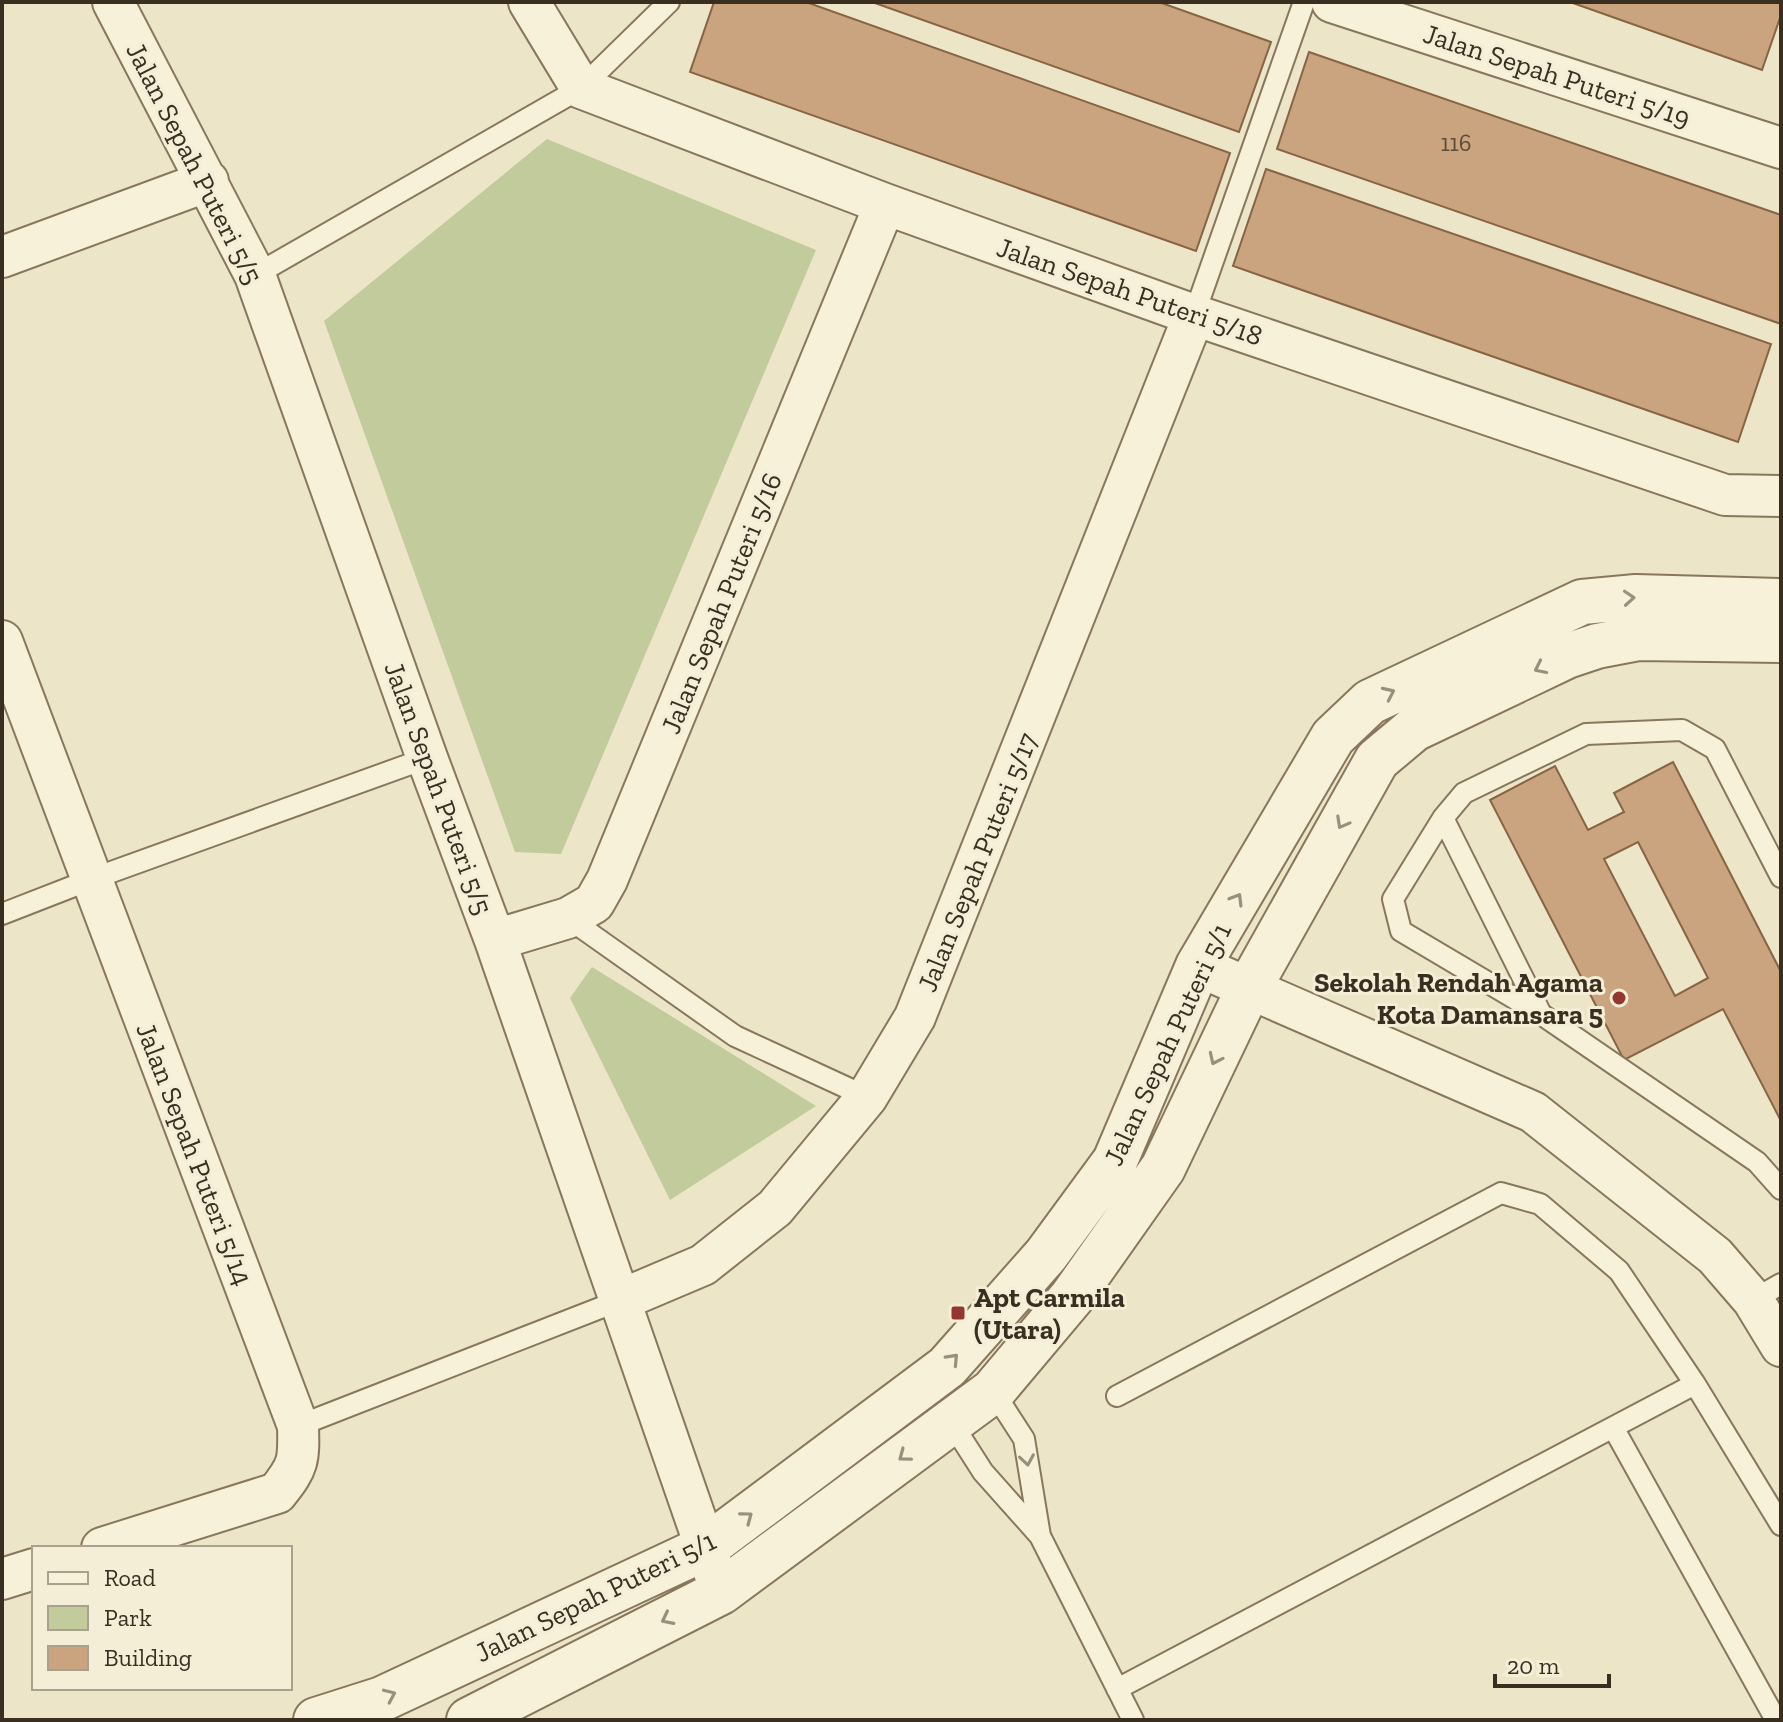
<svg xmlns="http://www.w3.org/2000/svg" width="1783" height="1722" font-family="'Zilla Slab',serif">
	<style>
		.green { fill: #c1cb9b }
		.building { fill: #c9a47e; stroke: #866444; stroke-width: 2; fill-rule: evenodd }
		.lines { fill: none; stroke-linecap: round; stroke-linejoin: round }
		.service-casing { stroke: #88775d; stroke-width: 24 }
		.minor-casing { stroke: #88775d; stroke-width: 44 }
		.tertiary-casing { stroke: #88775d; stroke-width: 48 }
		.service { stroke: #f8f1da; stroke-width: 20 }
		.minor { stroke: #f8f1da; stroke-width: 40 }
		.tertiary { stroke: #f8f1da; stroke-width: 44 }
		.oneway { stroke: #98907d }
		.poi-dot { fill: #94372f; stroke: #f4eed6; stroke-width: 3 }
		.labels { text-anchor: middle; stroke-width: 6; stroke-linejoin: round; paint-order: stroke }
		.number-label { font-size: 24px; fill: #5d4c38 }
		.street-label { font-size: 28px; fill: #392e20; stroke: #f4eed6 }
		.poi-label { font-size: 28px; font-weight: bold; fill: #392e20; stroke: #f4eed6; text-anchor: end }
	</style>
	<rect width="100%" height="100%" fill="#ede5c7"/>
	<path class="green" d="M 547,139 L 816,250 L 561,854 L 515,852 L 324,321 Z
		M 592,967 L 816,1106 L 670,1200 L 570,998 Z"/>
	<path class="building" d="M 714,2 L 806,2 L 1230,153 L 1196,251 L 690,72 Z
		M 872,2 L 1159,2 L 1271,42 L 1239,132 Z
		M 1570,2 L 1781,2 L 1781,15 L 1762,70 Z
		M 1309,52 L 1781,215 L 1781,324 L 1277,149 Z
		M 1266,169 L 1771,344 L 1738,442 L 1233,266 Z
		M 1673,762 L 1781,972 L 1781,1121 L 1723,1009 L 1624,1060 L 1490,800 L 1555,766 L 1588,830 L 1624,812 L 1614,793 ZM 1638,842 L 1708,978 L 1675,996 L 1604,859 Z"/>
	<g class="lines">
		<defs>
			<path id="service" d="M 255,275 L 581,88 L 669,2
				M 1194,315 L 1304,2
				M 1443,818 L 1541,1014
				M 1781,877 L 1715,749 L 1682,730 L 1586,734 L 1464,793 L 1443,818 L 1393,899 L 1401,931 L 1541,1014 L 1757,1162 L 1781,1189
				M 2,914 L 92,879 L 427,758
				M 568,918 L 735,1036 L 867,1097
				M 1753,1300 L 1781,1284
				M 993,1391 L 1024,1439 L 1040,1536
				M 1117,1396 L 1501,1193 L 1540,1204 L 1619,1271 L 1695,1384 L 1781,1525
				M 951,1422 L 983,1472 L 1040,1536 L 1133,1720
				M 298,1426 L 618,1301
				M 1614,1429 L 1776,1720
				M 1117,1689 L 1695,1384"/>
			<path id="minor" d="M 113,2 L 255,275 L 427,758 L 495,940 L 721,1592
				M 529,2 L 581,88 L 885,204 L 1194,315 L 1725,495 L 1781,496
				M 1332,2 L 1781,148
				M 2,257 L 208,181
				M 2,641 L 298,1426 C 299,1460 299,1466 277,1493 L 102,1548
				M 495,940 L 568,918 L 594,903 L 607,880 L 885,204
				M 1198,966 L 1533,1112 L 1715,1256 L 1753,1300 L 1781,1346
				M 618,1301 L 703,1265 L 775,1208 L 867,1097 L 915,1017 L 1194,315
				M 2,1579 L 34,1569"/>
			<path id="tertiary" d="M 316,1720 L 382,1699 L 705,1548 L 947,1367 L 1046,1255 L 1115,1161 L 1198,966 L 1333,737 L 1370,702 L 1582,602 L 1636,597 L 1781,601
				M 469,1720 L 721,1592 L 993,1391 L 1072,1297 L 1163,1168 L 1249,988 L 1377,760 L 1414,729 L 1567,656 L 1597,646 L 1639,638 L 1781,640"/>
		</defs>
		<use href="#service" class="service-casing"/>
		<use href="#minor" class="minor-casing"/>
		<use href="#tertiary" class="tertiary-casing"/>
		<use href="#service" class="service"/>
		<use href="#minor" class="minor"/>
		<use href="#tertiary" class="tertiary"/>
	</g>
	<defs><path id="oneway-chevron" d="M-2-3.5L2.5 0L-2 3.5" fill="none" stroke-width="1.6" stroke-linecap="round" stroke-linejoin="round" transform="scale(2)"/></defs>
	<g class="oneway">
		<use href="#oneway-chevron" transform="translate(1629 598) rotate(-4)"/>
		<use href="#oneway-chevron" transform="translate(1540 668) rotate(154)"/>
		<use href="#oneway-chevron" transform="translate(1389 693) rotate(-25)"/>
		<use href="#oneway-chevron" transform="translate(1342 823) rotate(119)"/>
		<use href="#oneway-chevron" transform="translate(1237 899) rotate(-59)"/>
		<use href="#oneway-chevron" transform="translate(1215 1059) rotate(115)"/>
		<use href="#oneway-chevron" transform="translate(953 1359) rotate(-47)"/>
		<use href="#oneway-chevron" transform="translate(904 1456) rotate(143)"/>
		<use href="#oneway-chevron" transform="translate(1027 1460) rotate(81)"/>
		<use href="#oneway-chevron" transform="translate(747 1517) rotate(-37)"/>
		<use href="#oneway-chevron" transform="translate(667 1619) rotate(153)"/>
		<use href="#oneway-chevron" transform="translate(390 1695) rotate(-24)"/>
	</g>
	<g class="poi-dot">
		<circle cx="1619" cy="998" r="8"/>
		<rect x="950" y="1305" width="16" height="16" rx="4"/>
	</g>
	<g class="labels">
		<g class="number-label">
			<text x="1456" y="151">116</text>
		</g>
		<g class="street-label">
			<text transform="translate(1557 75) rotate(18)" y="10">Jalan Sepah Puteri 5/19</text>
			<text transform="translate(195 163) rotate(63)" y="10">Jalan Sepah Puteri 5/5</text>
			<text transform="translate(1130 291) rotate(19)" y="10">Jalan Sepah Puteri 5/18</text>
			<text transform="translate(721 603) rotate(-68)" y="10">Jalan Sepah Puteri 5/16</text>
			<text transform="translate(439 788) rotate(70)" y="10">Jalan Sepah Puteri 5/5</text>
			<text transform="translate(977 862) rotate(-68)" y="10">Jalan Sepah Puteri 5/17</text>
			<text transform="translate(1167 1044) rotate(-65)" y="10">Jalan Sepah Puteri 5/1</text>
			<text transform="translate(195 1154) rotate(69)" y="10">Jalan Sepah Puteri 5/14</text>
			<text transform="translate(595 1596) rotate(-26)" y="10">Jalan Sepah Puteri 5/1</text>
		</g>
		<g class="poi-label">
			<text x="1603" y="992">Sekolah Rendah Agama<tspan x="1603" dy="32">Kota Damansara 5</tspan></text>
			<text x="974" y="1307" text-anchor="start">Apt Carmila<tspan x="974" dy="32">(Utara)</tspan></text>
		</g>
	</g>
	<rect width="1783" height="1722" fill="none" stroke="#392e20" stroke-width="8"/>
	<rect x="32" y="1546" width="260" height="144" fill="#f4eed6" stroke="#a9a18d" stroke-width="2"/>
	<rect x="48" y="1572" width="40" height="12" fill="#f8f1da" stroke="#a9a18d" stroke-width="2"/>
	<text x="104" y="1586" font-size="24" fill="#392e20">Road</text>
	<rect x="48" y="1606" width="40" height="24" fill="#c1cb9b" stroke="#a9a18d" stroke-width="2"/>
	<text x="104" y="1626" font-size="24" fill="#392e20">Park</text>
	<rect x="48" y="1646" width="40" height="24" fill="#c9a47e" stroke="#a9a18d" stroke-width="2"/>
	<text x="104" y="1666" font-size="24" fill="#392e20">Building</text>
	<path d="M1495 1674v12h114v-12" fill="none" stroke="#392e20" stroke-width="4"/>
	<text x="1507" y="1674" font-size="24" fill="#392e20" stroke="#f4eed6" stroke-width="6" paint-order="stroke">20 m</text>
</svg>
